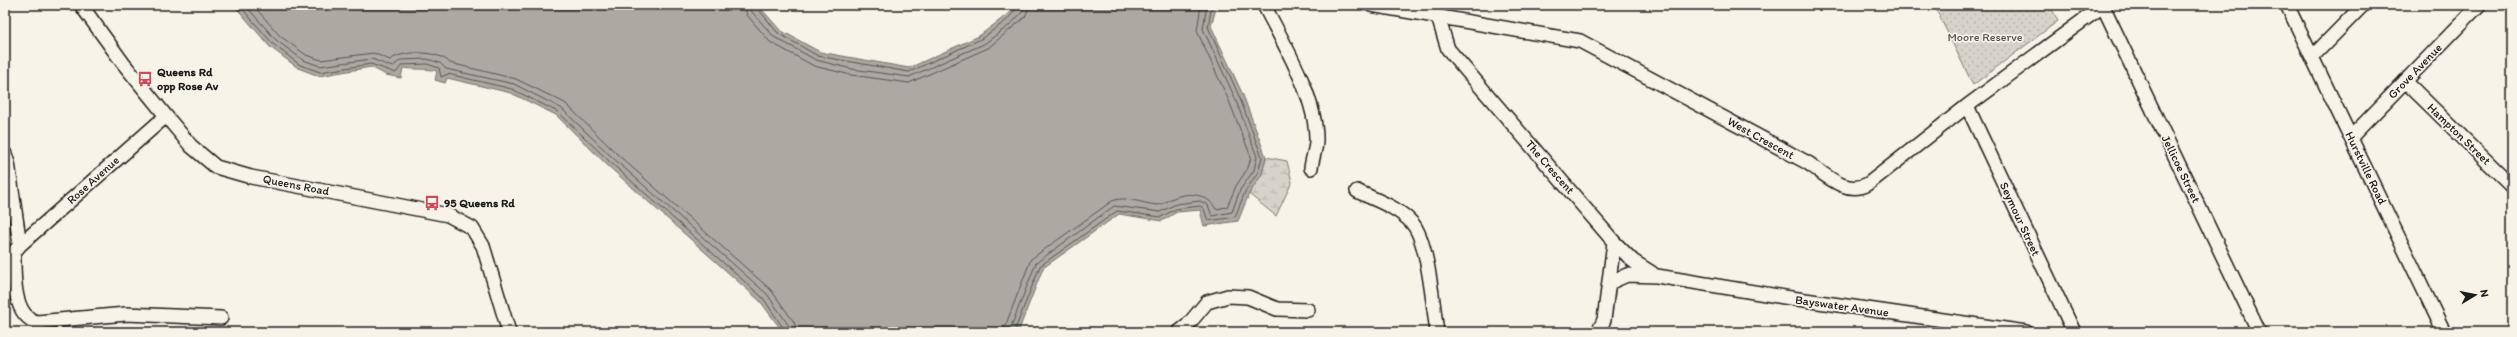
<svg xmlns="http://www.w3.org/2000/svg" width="2517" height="337" font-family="Itim,sans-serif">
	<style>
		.wetland { fill: url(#wetland-marsh); stroke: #7a7874 }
		.park { fill: url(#park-dots); stroke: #7a7874 }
		.water { fill: #aca9a2; stroke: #72716c }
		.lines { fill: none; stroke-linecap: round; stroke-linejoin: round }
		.shore { stroke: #565452; stroke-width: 1 }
		.minor-casing { stroke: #1c1c1c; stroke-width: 16 }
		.minor { stroke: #f7f3e8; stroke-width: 13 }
		.labels { text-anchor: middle; stroke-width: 3.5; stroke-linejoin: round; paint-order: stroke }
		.park-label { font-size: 12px; fill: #545351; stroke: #f7f3e8 }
		.street-label { font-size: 12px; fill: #1c1c1c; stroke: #f7f3e8 }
		.poi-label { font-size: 12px; font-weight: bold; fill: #1c1c1c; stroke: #f7f3e8; text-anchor: start }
	</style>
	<defs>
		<pattern id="wetland-marsh" width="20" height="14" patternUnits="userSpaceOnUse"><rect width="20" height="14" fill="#d7d3cb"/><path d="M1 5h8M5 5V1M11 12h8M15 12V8" fill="none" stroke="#b8b5ae"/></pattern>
		<pattern id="park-dots" width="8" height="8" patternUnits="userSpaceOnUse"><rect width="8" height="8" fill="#d7d3cb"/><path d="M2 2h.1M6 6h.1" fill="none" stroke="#b8b5ae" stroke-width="1.8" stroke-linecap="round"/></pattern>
	</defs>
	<rect width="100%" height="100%" fill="#f7f3e8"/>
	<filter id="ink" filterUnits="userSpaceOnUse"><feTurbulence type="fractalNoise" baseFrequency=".025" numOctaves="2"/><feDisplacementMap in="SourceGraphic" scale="8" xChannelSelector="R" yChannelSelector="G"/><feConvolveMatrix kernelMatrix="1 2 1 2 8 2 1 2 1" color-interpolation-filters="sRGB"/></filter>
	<g filter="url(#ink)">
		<path class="wetland" d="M 1266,157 L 1287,161 L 1292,182 L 1276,216 L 1249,194 L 1262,174 Z"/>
		<path class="park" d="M 1934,5 L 2050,5 L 2058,21 L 1973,85 Z"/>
		<path class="water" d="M 234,5 L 758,5 L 780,30 L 820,52 L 909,68 L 979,36 L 1004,17 L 1016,5 L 1217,5 L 1211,26 L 1243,95 L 1266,157 L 1262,174 L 1249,194 L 1238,221 L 1204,226 L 1200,210 L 1177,212 L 1162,221 L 1119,214 L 1043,268 L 1018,332 L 783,332 L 760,301 L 607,165 L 556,115 L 511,93 L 447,78 L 445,83 L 435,80 L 437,71 C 425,68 414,70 403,68 L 401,78 L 386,75 L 371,67 L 319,76 L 298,68 L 270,47 Z"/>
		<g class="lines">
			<path class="shore" d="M 239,5 L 273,44 L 300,65 L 320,72 L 371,64 L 396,73 L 402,65 L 427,64 L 439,68 L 441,77 L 448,74 L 512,89 L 558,112 L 610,162 L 763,298 L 786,332
				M 245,5 L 276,40 L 303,60 L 320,66 L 372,59 L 392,67 L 401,60 L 427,59 L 440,63 L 446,69 L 514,84 L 561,108 L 613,158 L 767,294 L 789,326 L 791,332
				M 253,5 L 280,36 L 306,55 L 321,60 L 373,53 L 390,60 C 403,50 438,50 450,63 L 516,79 L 565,103 L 617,154 L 771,290 L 794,322 L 797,332
				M 744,5 L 747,15 L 770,42 L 814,66 L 851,75 L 909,83 L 988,48 L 1025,17 L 1030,5
				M 750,5 L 752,12 L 774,37 L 816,60 L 852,69 L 909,77 L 984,44 L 1011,24 L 1022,12 L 1024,5
				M 755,5 L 778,33 L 818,56 L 909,72 L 981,39 L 1007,20 L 1019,5
				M 1003,332 L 1031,259 L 1112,201 C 1125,195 1143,204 1157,205 C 1162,205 1166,201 1171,199 C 1188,191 1207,193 1216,209 L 1227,207 L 1236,186 L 1248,168 L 1251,157 L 1229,101 L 1197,31 L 1201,5
				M 1009,332 L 1036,263 L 1114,206 L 1160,212 L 1176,204 L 1200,201 L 1208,205 L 1212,216 L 1232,212 L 1240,190 L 1254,170 L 1257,157 L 1235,98 L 1203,29 L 1207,5
				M 1014,332 L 1040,266 L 1117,211 L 1161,217 L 1176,209 L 1200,206 L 1204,209 L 1208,221 L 1235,217 L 1245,192 L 1258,172 L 1262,157 L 1239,96 L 1208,27 L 1212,5"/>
			<defs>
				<path id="minor" d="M 81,5 L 123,63 L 166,116 L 191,146 L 216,167 L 251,177 L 448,215 L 472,228 L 483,246 L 509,332
					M 1264,5 C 1283,43 1317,97 1316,141 C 1316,149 1312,159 1311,168
					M 1371,5 L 1580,41 L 1808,163 C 1826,175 1846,196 1868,184 L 1967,106 L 2104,5
					M 2287,5 L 2444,332
					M 2103,6 L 2259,332
					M 1438,17 L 1448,49 L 1614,242 L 1604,320 L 1598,332
					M 2312,57 L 2363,5
					M 2405,81 L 2512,186
					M 1967,106 L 2074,332
					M 2351,137 L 2479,5
					M 5,154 L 8,163 L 20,245 L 14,252 C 14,273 12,316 37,322 L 126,314 L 221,318
					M 1357,191 C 1375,200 1398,207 1412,223 C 1428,240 1433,306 1437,332
					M 1614,242 L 1633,261 L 1652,273
					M 20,245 L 166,116
					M 1609,283 L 1627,275 L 1657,276 L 1784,297 L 2026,332
					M 1179,332 L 1187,326 L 1207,302 L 1228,296 L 1248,297 L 1277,309 L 1308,310"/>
			</defs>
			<use href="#minor" class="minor-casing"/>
			<use href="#minor" class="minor"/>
		</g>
	</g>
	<defs>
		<symbol id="bus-bare" viewBox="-9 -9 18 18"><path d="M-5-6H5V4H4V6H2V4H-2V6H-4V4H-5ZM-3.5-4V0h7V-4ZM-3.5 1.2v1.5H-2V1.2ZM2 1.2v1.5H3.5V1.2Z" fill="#d1495b" stroke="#f7f3e8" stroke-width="2.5" paint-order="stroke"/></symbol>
	</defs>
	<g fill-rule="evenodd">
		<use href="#bus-bare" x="134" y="68" width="22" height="22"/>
		<use href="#bus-bare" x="421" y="192" width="22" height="22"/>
	</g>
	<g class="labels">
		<g class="park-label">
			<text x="1985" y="41">Moore Reserve</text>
		</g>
		<g class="street-label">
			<text transform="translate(2415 71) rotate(-46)" y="4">Grove Avenue</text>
			<text transform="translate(2459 134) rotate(44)" y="4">Hampton Street</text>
			<text transform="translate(1761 138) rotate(29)" y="4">West Crescent</text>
			<text transform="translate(1550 167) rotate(49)" y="4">The Crescent</text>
			<text transform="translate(2366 168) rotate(64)" y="4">Hurstville Road</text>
			<text transform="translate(2181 169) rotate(64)" y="4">Jellicoe Street</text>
			<text transform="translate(93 180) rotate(-42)" y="4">Rose Avenue</text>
			<text transform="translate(296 185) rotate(11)" y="4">Queens Road</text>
			<text transform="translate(2020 219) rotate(65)" y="4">Seymour Street</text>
			<text transform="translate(1842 306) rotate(8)" y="4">Bayswater Avenue</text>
		</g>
		<g class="poi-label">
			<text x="157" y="76">Queens Rd<tspan x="157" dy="14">opp Rose Av</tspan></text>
			<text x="444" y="207">95 Queens Rd</text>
		</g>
	</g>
	<rect width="2517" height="337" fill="none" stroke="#f7f3e8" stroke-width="20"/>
	<rect x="10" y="10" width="2497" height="317" fill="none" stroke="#1c1c1c" stroke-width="1.5" filter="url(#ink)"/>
	<g transform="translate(2475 295) rotate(80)" stroke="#f7f3e8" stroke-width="3" paint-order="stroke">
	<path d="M0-3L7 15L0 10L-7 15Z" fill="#1c1c1c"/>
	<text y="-6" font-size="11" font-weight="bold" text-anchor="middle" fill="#1c1c1c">N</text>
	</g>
</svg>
